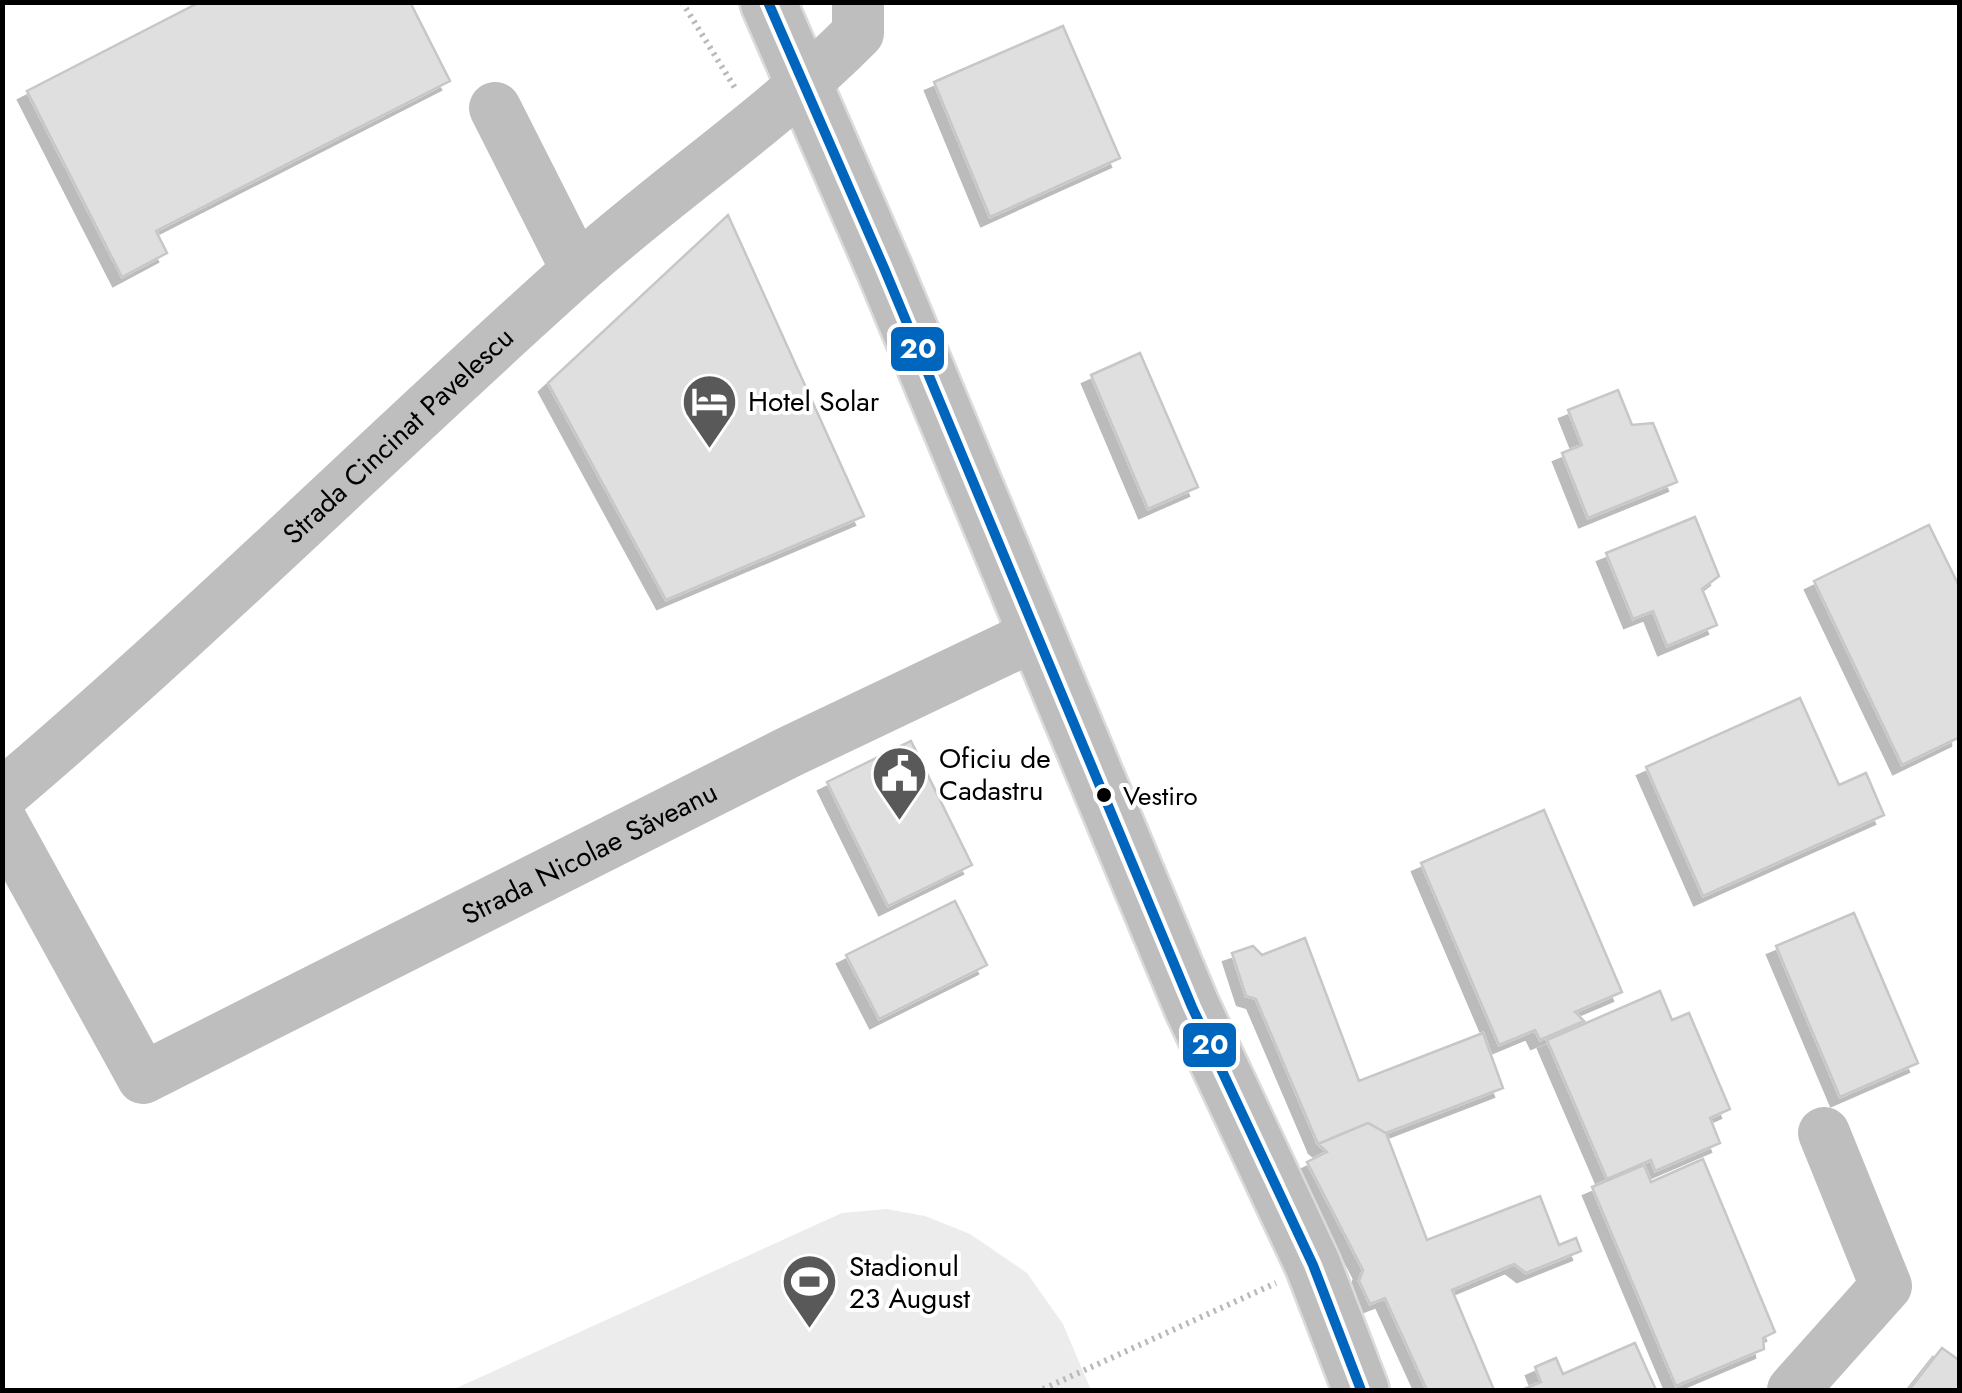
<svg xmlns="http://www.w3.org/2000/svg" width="1962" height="1393" font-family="Jost,sans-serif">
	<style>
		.green { fill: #ececec }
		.building { fill: #dfdfdf; stroke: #c7c7c7; stroke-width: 2.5; filter: url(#shadow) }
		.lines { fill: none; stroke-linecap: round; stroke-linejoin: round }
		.major-casing { stroke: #dbdbdb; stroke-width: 60 }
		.path { stroke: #b9b9b9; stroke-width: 6; stroke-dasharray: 2.5 5; stroke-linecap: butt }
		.minor { stroke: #bebebe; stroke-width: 52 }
		.major { stroke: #bebebe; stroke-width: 55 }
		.bus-1-casing { stroke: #fff; stroke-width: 18 }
		.bus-1 { stroke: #0065bd; stroke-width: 10 }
		.bus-dot { fill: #000; stroke: #fff; stroke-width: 4 }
		.labels { text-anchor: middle; stroke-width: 8; stroke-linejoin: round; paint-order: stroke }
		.bus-label { font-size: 26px; fill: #000; stroke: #fff; text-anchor: start }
		.poi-label { font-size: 28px; fill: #000; stroke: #fff; text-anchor: start }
		.street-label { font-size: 28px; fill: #000; stroke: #fff }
		.line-badge { stroke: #fff; stroke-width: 4 }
		.badge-label { font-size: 28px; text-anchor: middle; font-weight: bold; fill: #fff }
	</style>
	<defs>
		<filter id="shadow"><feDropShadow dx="-9" dy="9" stdDeviation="0" flood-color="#0004"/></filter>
	</defs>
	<rect width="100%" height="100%" fill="#fff"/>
	<path class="green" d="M 887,1209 L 925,1216 L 970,1234 L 1027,1273 L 1063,1324 L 1091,1390 L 452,1390 L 842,1213 Z"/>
	<path class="building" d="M 200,2 L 410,2 L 450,81 L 156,231 L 167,253 L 122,277 L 27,91 Z
		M 1063,26 L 1120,158 L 990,217 L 934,82 Z
		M 728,215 L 864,516 L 666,600 L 548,383 Z
		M 1140,353 L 1198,487 L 1148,509 L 1091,375 Z
		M 1618,390 L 1632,425 L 1653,423 L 1677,482 L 1588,518 L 1562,453 L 1582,445 L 1568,410 Z
		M 1695,517 L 1719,576 L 1702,589 L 1717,625 L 1667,646 L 1653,611 L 1633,619 L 1606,553 Z
		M 1929,525 L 1960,588 L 1960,737 L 1902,765 L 1814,581 Z
		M 1800,698 L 1839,785 L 1866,773 L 1884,815 L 1703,896 L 1646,767 Z
		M 911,741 L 972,865 L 888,906 L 827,782 Z
		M 1544,810 L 1622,992 L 1575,1012 L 1584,1021 L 1540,1040 L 1535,1030 L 1499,1045 L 1421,863 Z
		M 955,901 L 987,965 L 879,1019 L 846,955 Z
		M 1854,913 L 1918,1063 L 1840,1097 L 1776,946 Z
		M 1305,938 L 1359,1081 L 1483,1033 L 1503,1088 L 1386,1133 L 1368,1123 L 1318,1144 L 1256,999 L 1246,996 L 1232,953 L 1253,946 L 1262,955 Z
		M 1660,991 L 1672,1020 L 1689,1013 L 1730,1109 L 1710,1118 L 1720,1143 L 1655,1171 L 1651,1160 L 1607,1179 L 1547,1040 Z
		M 1368,1123 L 1386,1133 L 1427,1240 L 1540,1196 L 1559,1245 L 1576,1238 L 1581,1251 L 1526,1273 L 1514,1264 L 1452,1290 L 1494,1390 L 1427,1390 L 1385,1298 L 1370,1304 L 1359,1281 L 1363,1270 L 1307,1162 L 1327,1152 L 1318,1144 Z
		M 1703,1159 L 1775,1332 L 1763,1338 L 1764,1349 L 1676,1386 L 1592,1187 L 1644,1165 L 1651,1182 Z
		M 1635,1343 L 1656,1390 L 1522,1390 L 1541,1382 L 1535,1367 L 1556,1358 L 1563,1374 Z
		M 1942,1348 L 1960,1361 L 1960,1390 L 1909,1390 Z"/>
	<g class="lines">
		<defs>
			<path id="major" d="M 768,2 L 884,268 L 1192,1007 L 1313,1265 L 1361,1390"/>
		</defs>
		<use href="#major" class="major-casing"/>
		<path class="path" d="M 682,2 L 735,88
			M 1043,1389 L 1276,1283"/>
		<g class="minor">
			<path d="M 495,108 L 577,270"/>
			<path id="s1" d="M 2,795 C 199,628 382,445 574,273 C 666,190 771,121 858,33 L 858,2"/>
			<path id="s2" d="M 2,822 L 143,1078 L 789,752 L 1037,634"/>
			<path d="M 1793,1390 L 1886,1286 L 1824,1133"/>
		</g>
		<use href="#major" class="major"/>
		<defs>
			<path id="bus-1" d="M 768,2 L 884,268 L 1192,1007 L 1313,1265 L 1361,1390"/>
		</defs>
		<use href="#bus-1" class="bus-1-casing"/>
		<use href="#bus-1" class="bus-1"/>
	</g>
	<defs>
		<symbol id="hotel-pin" viewBox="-11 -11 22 30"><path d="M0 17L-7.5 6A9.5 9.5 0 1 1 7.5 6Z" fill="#595959" stroke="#fff"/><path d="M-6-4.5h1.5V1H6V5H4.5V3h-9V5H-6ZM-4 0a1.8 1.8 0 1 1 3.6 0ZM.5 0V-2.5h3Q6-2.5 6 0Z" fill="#fff"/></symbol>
		<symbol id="civic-pin" viewBox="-11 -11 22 30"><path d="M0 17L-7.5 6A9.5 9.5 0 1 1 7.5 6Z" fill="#595959" stroke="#fff"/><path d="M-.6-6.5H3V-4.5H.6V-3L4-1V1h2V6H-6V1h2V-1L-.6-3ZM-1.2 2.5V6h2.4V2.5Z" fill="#fff"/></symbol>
		<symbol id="stadium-pin" viewBox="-11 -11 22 30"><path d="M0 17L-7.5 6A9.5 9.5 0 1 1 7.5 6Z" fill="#595959" stroke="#fff"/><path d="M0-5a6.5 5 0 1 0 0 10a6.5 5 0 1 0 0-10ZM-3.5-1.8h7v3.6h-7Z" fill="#fff"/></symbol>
	</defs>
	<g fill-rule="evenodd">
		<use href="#hotel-pin" x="678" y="370" width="63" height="86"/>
		<use href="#civic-pin" x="868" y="742" width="63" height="86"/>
		<use href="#stadium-pin" x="778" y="1250" width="63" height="86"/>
	</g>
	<circle class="bus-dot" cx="1104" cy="795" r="9"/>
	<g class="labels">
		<g class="bus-label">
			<text x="1123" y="805">Vestiro</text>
		</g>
		<g class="poi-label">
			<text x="748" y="411">Hotel Solar</text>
			<text x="939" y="768">Oficiu de<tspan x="939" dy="32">Cadastru</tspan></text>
			<text x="849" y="1276">Stadionul<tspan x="849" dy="32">23 August</tspan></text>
		</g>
		<g class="street-label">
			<text dy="10" stroke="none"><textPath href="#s1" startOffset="535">Strada Cincinat Pavelescu</textPath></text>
			<text dy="10" stroke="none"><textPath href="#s2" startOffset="792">Strada Nicolae Săveanu</textPath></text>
		</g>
	</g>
	<g class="line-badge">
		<rect x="889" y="325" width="57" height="48" rx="10" fill="#0065bd"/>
		<rect x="1181" y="1021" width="57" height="48" rx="10" fill="#0065bd"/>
	</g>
	<g class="badge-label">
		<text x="918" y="358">20</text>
		<text x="1210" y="1054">20</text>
	</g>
	<rect width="1962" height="1393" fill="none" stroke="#000000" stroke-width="10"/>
</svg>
